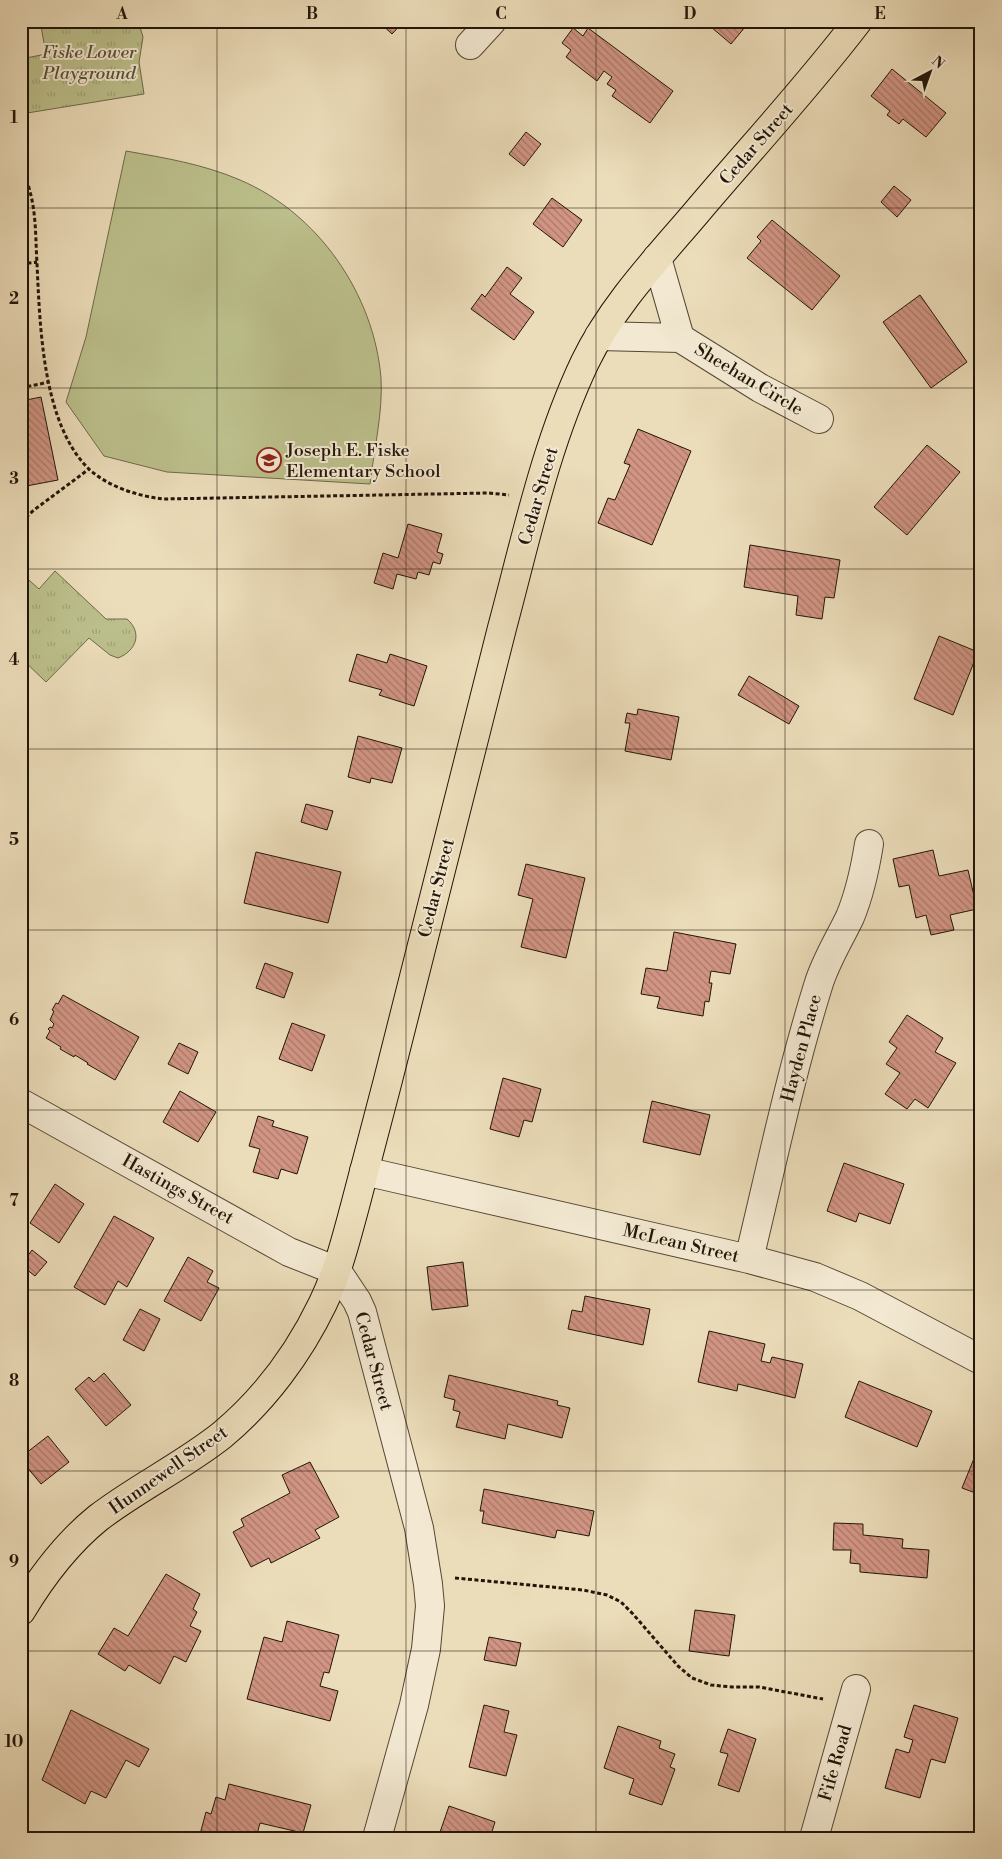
<svg xmlns="http://www.w3.org/2000/svg" width="1002" height="1859" font-family="'Libre Bodoni',serif">
	<style>
		.green { fill: #bcc08c; stroke: #6e6a4a }
		.park { fill: url(#park-tufts); stroke: #6e6a4a }
		.building { fill: url(#building-back-hatch); stroke: #211508 }
		.lines { fill: none; stroke-linecap: round; stroke-linejoin: round }
		.minor-casing { stroke: #544734; stroke-width: 30 }
		.major-casing { stroke: #211508; stroke-width: 30 }
		.path { stroke: #211508; stroke-width: 3; stroke-dasharray: 4 2.5; stroke-linecap: butt }
		.minor { stroke: #f3e9d2; stroke-width: 28 }
		.major { stroke: #ecddba; stroke-width: 28 }
		.grid { fill: none; stroke: #211508; stroke-width: 1; stroke-opacity: 0.55 }
		.labels { text-anchor: middle; stroke-width: 4; stroke-linejoin: round; paint-order: stroke }
		.park-label { font-size: 18px; font-style: italic; fill: #575136; stroke: #f3e9d2 }
		.street-label { font-size: 18px; fill: #211508; stroke: #f3e9d2 }
		.poi-label { font-size: 18px; fill: #211508; stroke: #f3e9d2; text-anchor: start }
		.neatline { fill: none; stroke: #211508; stroke-width: 2 }
		.grid-label { font-size: 16px; text-anchor: middle; font-weight: bold; fill: #211508 }
	</style>
	<defs>
		<pattern id="park-tufts" width="24" height="20" patternUnits="userSpaceOnUse" patternTransform="scale(1.25)"><rect width="24" height="20" fill="#bcc08c"/><path d="M3 7l-1-3M5 7V3M7 7l1-3M15 17l-1-3M17 17v-4M19 17l1-3" fill="none" stroke="#a1a477"/></pattern>
		<pattern id="building-back-hatch" width="6" height="6" patternUnits="userSpaceOnUse" patternTransform="scale(1.25)"><rect width="6" height="6" fill="#d29584"/><path d="M-1 5l2 2M0 0l6 6M5-1l2 2" fill="none" stroke="#aa786a"/></pattern>
	</defs>
	<rect width="100%" height="100%" fill="#ecddba"/>
	<filter id="stains"><feTurbulence type="fractalNoise" baseFrequency=".004" numOctaves="4"/><feColorMatrix values="0 0 0 0 .2 0 0 0 0 .09 0 0 0 0 .02 0 0 0 .5 -.17"/></filter>
	<radialGradient id="worn" r=".72"><stop offset=".6" stop-color="#630" stop-opacity="0"/><stop offset="1" stop-color="#630" stop-opacity=".3"/></radialGradient>
	<path class="green" d="M 126,151 C 165,158 203,164 240,180 C 318,213 374,294 381,378 C 383,413 374,449 370,484 L 167,472 L 104,456 L 66,402 L 86,337 Z"/>
	<path class="park" d="M 40,21 L 138,21 L 143,37 L 139,62 L 144,94 L 21,114 L 21,59 L 46,54 Z
		M 55,571 L 106,619 L 127,619 C 143,633 136,651 118,658 L 110,655 L 89,638 L 46,682 L 21,658 L 21,573 L 39,589 Z"/>
	<path class="building" d="M 378,21 L 404,21 L 392,34 Z
		M 704,21 L 750,21 L 731,44 Z
		M 573,28 L 583,36 L 588,28 L 673,91 L 650,123 L 612,96 L 616,90 L 607,84 L 612,77 L 604,71 L 597,81 L 566,57 L 571,50 L 562,43 Z
		M 892,69 L 946,113 L 926,137 L 903,119 L 899,124 L 887,115 L 890,111 L 871,96 Z
		M 526,132 L 541,144 L 524,166 L 509,154 Z
		M 894,186 L 911,200 L 897,217 L 881,202 Z
		M 552,198 L 582,220 L 563,247 L 533,224 Z
		M 772,220 L 840,276 L 812,310 L 747,258 L 761,241 L 757,237 Z
		M 21,228 L 26,249 L 21,250 Z
		M 507,267 L 522,278 L 510,294 L 534,312 L 514,340 L 471,309 L 482,294 L 485,297 Z
		M 920,295 L 967,362 L 931,388 L 883,322 Z
		M 41,397 L 58,480 L 21,487 L 21,401 Z
		M 638,429 L 691,451 L 652,545 L 598,523 L 608,498 L 615,500 L 630,465 L 624,463 Z
		M 927,445 L 960,472 L 907,535 L 874,507 Z
		M 408,524 L 442,534 L 437,552 L 443,554 L 440,564 L 433,562 L 429,575 L 418,572 L 416,579 L 397,574 L 393,589 L 374,583 L 383,553 L 398,558 Z
		M 750,545 L 840,560 L 834,598 L 825,597 L 822,619 L 796,615 L 798,596 L 744,587 Z
		M 939,636 L 978,652 L 953,715 L 914,699 Z
		M 357,654 L 387,663 L 390,654 L 427,666 L 414,706 L 379,695 L 382,690 L 349,681 Z
		M 749,676 L 799,706 L 789,724 L 738,695 Z
		M 638,709 L 679,717 L 671,760 L 625,751 L 630,723 L 625,723 L 627,713 L 637,715 Z
		M 358,736 L 402,748 L 392,783 L 371,778 L 370,783 L 348,777 Z
		M 306,804 L 333,811 L 327,830 L 301,822 Z
		M 933,850 L 939,876 L 968,870 L 977,909 L 950,915 L 954,930 L 931,935 L 926,915 L 916,918 L 909,885 L 899,887 L 893,859 Z
		M 256,852 L 341,872 L 328,923 L 244,903 Z
		M 526,864 L 585,878 L 566,958 L 521,947 L 533,899 L 518,895 Z
		M 674,932 L 736,944 L 730,974 L 711,971 L 709,983 L 712,983 L 709,1002 L 705,1001 L 703,1016 L 657,1008 L 660,997 L 641,994 L 646,968 L 667,971 Z
		M 265,963 L 293,973 L 284,998 L 256,988 Z
		M 63,995 L 139,1037 L 115,1080 L 87,1064 L 88,1063 L 75,1055 L 74,1057 L 60,1049 L 61,1047 L 46,1038 L 50,1031 L 48,1029 L 50,1027 L 52,1028 L 54,1024 L 50,1020 L 54,1011 L 52,1010 L 56,1003 L 58,1004 Z
		M 907,1015 L 943,1038 L 935,1052 L 956,1063 L 928,1108 L 915,1099 L 907,1109 L 885,1094 L 900,1073 L 886,1064 L 897,1048 L 889,1042 Z
		M 292,1023 L 325,1035 L 312,1071 L 279,1059 Z
		M 179,1043 L 198,1052 L 188,1074 L 168,1064 Z
		M 503,1078 L 541,1089 L 532,1122 L 524,1120 L 519,1137 L 490,1129 Z
		M 180,1091 L 216,1112 L 198,1142 L 163,1122 Z
		M 652,1101 L 710,1115 L 700,1155 L 643,1142 Z
		M 258,1116 L 274,1121 L 272,1126 L 308,1137 L 297,1174 L 281,1169 L 278,1179 L 253,1172 L 260,1149 L 249,1146 Z
		M 844,1163 L 904,1184 L 890,1224 L 859,1213 L 856,1222 L 827,1211 Z
		M 55,1184 L 84,1204 L 59,1243 L 30,1223 Z
		M 114,1216 L 154,1238 L 127,1287 L 118,1281 L 105,1305 L 74,1287 Z
		M 32,1250 L 47,1262 L 35,1276 L 21,1265 Z
		M 188,1257 L 213,1271 L 207,1282 L 219,1288 L 201,1321 L 164,1301 Z
		M 463,1262 L 468,1306 L 432,1310 L 427,1267 Z
		M 585,1296 L 650,1309 L 643,1345 L 568,1329 L 572,1310 L 582,1312 Z
		M 140,1309 L 160,1319 L 144,1351 L 123,1340 Z
		M 709,1331 L 765,1344 L 761,1361 L 770,1363 L 772,1357 L 803,1364 L 795,1398 L 738,1384 L 737,1391 L 698,1382 Z
		M 104,1373 L 131,1405 L 106,1426 L 75,1389 L 89,1377 L 94,1382 Z
		M 449,1375 L 558,1401 L 557,1405 L 570,1408 L 562,1438 L 508,1424 L 505,1439 L 456,1427 L 460,1412 L 453,1410 L 455,1400 L 444,1397 Z
		M 859,1381 L 932,1411 L 917,1447 L 845,1417 Z
		M 48,1436 L 69,1462 L 41,1484 L 21,1460 L 21,1457 Z
		M 977,1451 L 981,1452 L 981,1495 L 962,1488 Z
		M 310,1462 L 339,1517 L 315,1530 L 320,1538 L 271,1563 L 269,1558 L 251,1567 L 233,1532 L 244,1526 L 241,1519 L 290,1493 L 282,1475 Z
		M 484,1489 L 594,1511 L 589,1536 L 557,1530 L 555,1538 L 482,1523 L 484,1511 L 480,1511 Z
		M 834,1523 L 863,1524 L 863,1535 L 903,1539 L 902,1548 L 929,1550 L 927,1578 L 860,1572 L 860,1564 L 850,1563 L 851,1550 L 833,1550 Z
		M 166,1574 L 200,1594 L 193,1609 L 197,1612 L 190,1626 L 201,1631 L 186,1662 L 174,1656 L 160,1684 L 129,1665 L 125,1671 L 98,1654 L 114,1628 L 128,1636 Z
		M 695,1610 L 735,1615 L 729,1656 L 689,1651 Z
		M 287,1621 L 339,1635 L 329,1673 L 324,1672 L 320,1686 L 338,1691 L 330,1721 L 247,1699 L 264,1637 L 282,1642 Z
		M 489,1637 L 521,1643 L 516,1666 L 484,1660 Z
		M 484,1705 L 509,1711 L 504,1732 L 517,1735 L 506,1776 L 469,1767 Z
		M 914,1705 L 958,1718 L 945,1763 L 931,1759 L 920,1798 L 885,1788 L 896,1749 L 909,1753 L 913,1740 L 904,1737 Z
		M 71,1710 L 149,1749 L 139,1767 L 126,1760 L 106,1798 L 91,1791 L 85,1804 L 42,1780 Z
		M 618,1726 L 661,1741 L 659,1748 L 675,1754 L 670,1767 L 675,1769 L 662,1805 L 629,1794 L 634,1779 L 604,1768 Z
		M 728,1729 L 756,1739 L 739,1792 L 718,1785 L 728,1754 L 720,1752 Z
		M 229,1784 L 311,1805 L 303,1833 L 260,1823 L 256,1838 L 199,1838 L 206,1812 L 211,1814 L 216,1797 L 225,1800 Z
		M 449,1806 L 495,1822 L 490,1838 L 438,1838 Z"/>
	<g class="lines">
		<defs>
			<path id="minor" d="M 470,45 L 492,21
				M 657,258 L 680,338
				M 599,336 L 680,338 L 760,388 L 819,419
				M 21,1103 L 289,1252 L 337,1271 L 357,1301 L 362,1312 L 419,1528 L 428,1584 L 430,1606 L 426,1649 L 414,1705 L 377,1838
				M 364,1171 L 749,1259 L 815,1277 L 860,1296 L 981,1360
				M 749,1259 C 771,1168 790,1076 818,986 C 825,962 839,940 850,917 C 860,893 865,869 869,844
				M 814,1838 L 856,1689"/>
			<path id="major" d="M 21,1611 C 42,1576 66,1544 98,1518 C 137,1488 183,1466 222,1435 C 264,1400 299,1353 323,1303 C 338,1272 346,1239 355,1206 C 366,1164 377,1122 388,1080 C 426,929 463,778 502,628 C 526,539 545,446 585,362 C 612,306 656,260 696,213 C 750,149 807,88 858,21"/>
		</defs>
		<use href="#minor" class="minor-casing"/>
		<use href="#major" class="major-casing"/>
		<path class="path" d="M 21,168 C 37,199 35,230 37,264 C 40,325 42,425 90,470 C 109,487 138,496 163,499 L 489,493 L 509,495
			M 21,264 L 37,262
			M 21,388 L 49,382
			M 21,522 L 34,510 L 89,469
			M 455,1578 L 583,1590 L 607,1595 L 621,1602 L 633,1614 L 678,1666 L 692,1678 L 711,1685 L 732,1687 L 759,1687 L 823,1699"/>
		<use href="#minor" class="minor"/>
		<use href="#major" class="major"/>
	</g>
	<path class="grid" d="M 217,21 L 217,1838M 406,21 L 406,1838M 596,21 L 596,1838M 785,21 L 785,1838M 21,208 L 981,208M 21,388 L 981,388M 21,569 L 981,569M 21,749 L 981,749M 21,930 L 981,930M 21,1110 L 981,1110M 21,1290 L 981,1290M 21,1471 L 981,1471M 21,1651 L 981,1651"/>
	<defs>
		<symbol id="school-ring" viewBox="-11 -11 22 22"><circle r="9.5" fill="#f3e9d2" stroke="#8f2418" stroke-width="1.5"/><path d="M0-5L7-2L0 1L-7-2ZM-4 1L0 2.5L4 1V4Q0 6-4 4Z" fill="#8f2418"/></symbol>
	</defs>
	<g fill-rule="evenodd">
		<use href="#school-ring" x="255" y="446" width="28" height="28"/>
	</g>
	<g class="labels">
		<g class="park-label">
			<text x="89" y="58">Fiske Lower<tspan x="89" dy="21">Playground</tspan></text>
		</g>
		<g class="street-label">
			<text transform="translate(756 144) rotate(-49)" y="6">Cedar Street</text>
			<text transform="translate(749 379) rotate(31)" y="6">Sheehan Circle</text>
			<text transform="translate(538 496) rotate(-74)" y="6">Cedar Street</text>
			<text transform="translate(436 888) rotate(-76)" y="6">Cedar Street</text>
			<text transform="translate(801 1048) rotate(-75)" y="6">Hayden Place</text>
			<text transform="translate(178 1189) rotate(29)" y="6">Hastings Street</text>
			<text transform="translate(681 1243) rotate(13)" y="6">McLean Street</text>
			<text transform="translate(374 1361) rotate(75)" y="6">Cedar Street</text>
			<text transform="translate(168 1470) rotate(-35)" y="6">Hunnewell Street</text>
			<text transform="translate(835 1763) rotate(-74)" y="6">Fife Road</text>
		</g>
		<g class="poi-label">
			<text x="286" y="456">Joseph E. Fiske<tspan x="286" dy="21">Elementary School</tspan></text>
		</g>
	</g>
	<rect width="1002" height="1859" fill="none" stroke="#ecddba" stroke-width="55"/>
	<g transform="translate(930 72) rotate(41)" stroke="#f3e9d2" stroke-width="4" paint-order="stroke">
	<path d="M0-4L9 19L0 12L-9 19Z" fill="#211508"/>
	<text y="-8" font-size="14" font-weight="bold" text-anchor="middle" fill="#211508">N</text>
	</g>
	<rect x="28" y="28" width="946" height="1804" class="neatline"/>
	<g class="grid-label">
		<text x="122" y="19">A</text>
		<text x="312" y="19">B</text>
		<text x="501" y="19">C</text>
		<text x="690" y="19">D</text>
		<text x="880" y="19">E</text>
		<text x="14" y="123">1</text>
		<text x="14" y="304">2</text>
		<text x="14" y="484">3</text>
		<text x="14" y="665">4</text>
		<text x="14" y="845">5</text>
		<text x="14" y="1025">6</text>
		<text x="14" y="1206">7</text>
		<text x="14" y="1386">8</text>
		<text x="14" y="1567">9</text>
		<text x="14" y="1747">10</text>
	</g>
	<rect width="100%" height="100%" filter="url(#stains)"/>
	<rect width="100%" height="100%" fill="url(#worn)"/>
</svg>
